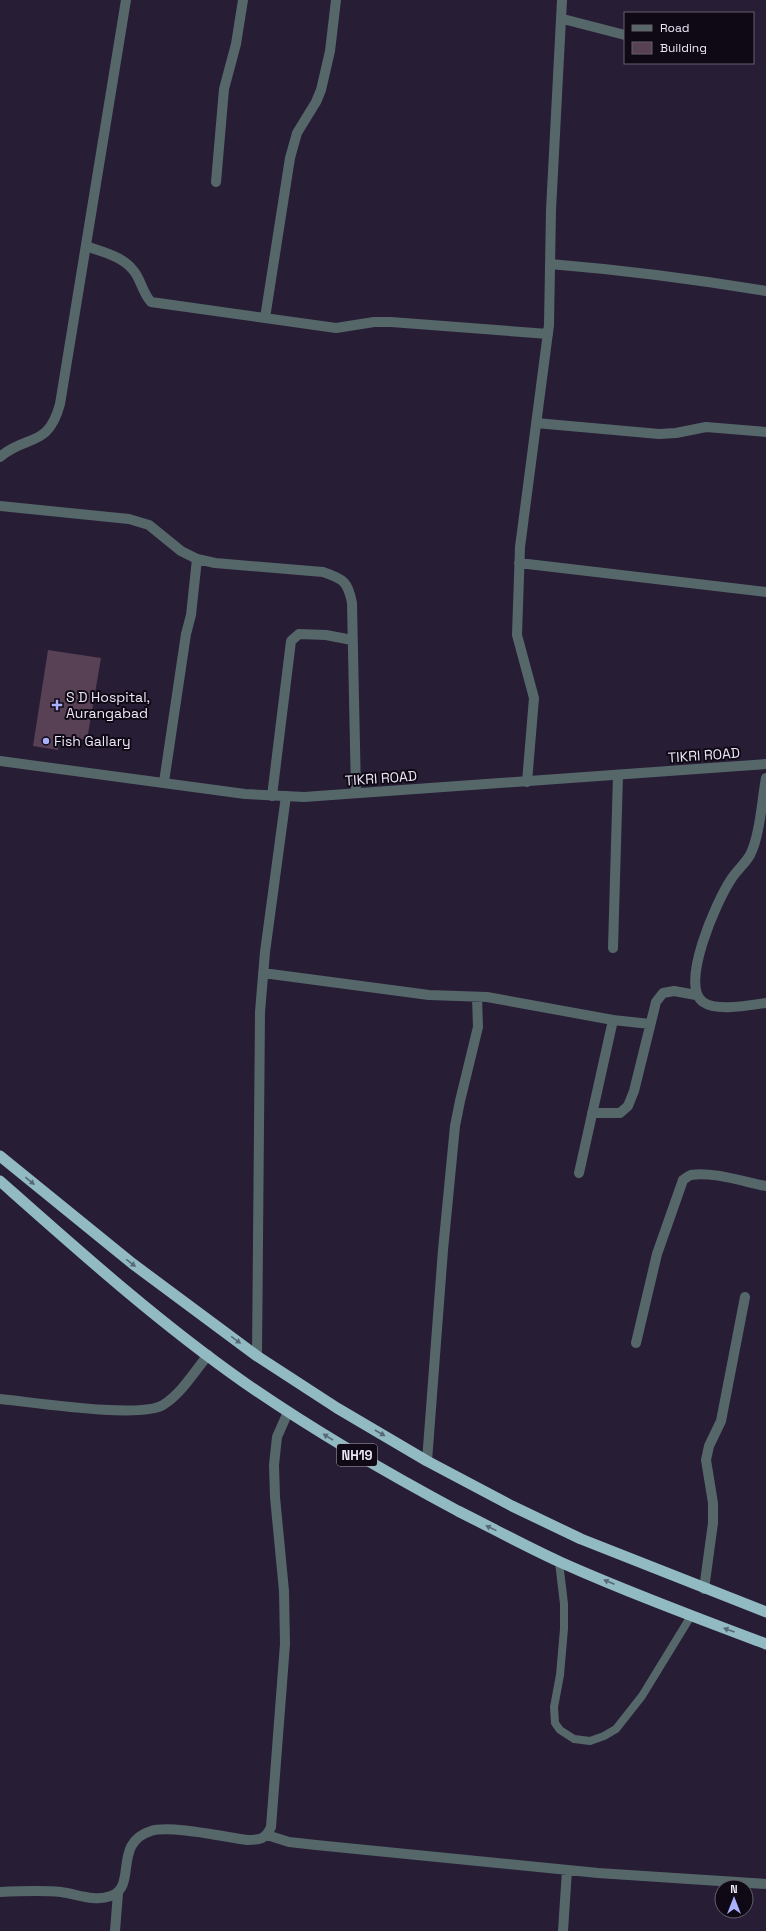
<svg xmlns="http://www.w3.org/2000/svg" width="766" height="1931" font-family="'Space Grotesk',sans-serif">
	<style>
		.building { fill: #584055 }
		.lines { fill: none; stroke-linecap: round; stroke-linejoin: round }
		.service { stroke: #56676a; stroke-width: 8 }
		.minor { stroke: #56676a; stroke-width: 10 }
		.tertiary { stroke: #56676a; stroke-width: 10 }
		.trunk { stroke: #92bac2; stroke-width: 11 }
		.oneway { fill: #576a74 }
		.poi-dot { fill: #aab0fc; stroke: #0e0914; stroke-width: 1.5 }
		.labels { text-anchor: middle; stroke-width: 4; stroke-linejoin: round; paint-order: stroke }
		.shield { fill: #0e0914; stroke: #a9a3b2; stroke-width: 1 }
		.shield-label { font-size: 13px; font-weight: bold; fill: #ebe5f6 }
		.poi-label { font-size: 14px; fill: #ebe5f6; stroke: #0e0914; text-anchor: start }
		.street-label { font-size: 14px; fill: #ebe5f6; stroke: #0e0914 }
	</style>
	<rect width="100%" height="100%" fill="#271d35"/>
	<path class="building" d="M 48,650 L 101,658 L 87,740 L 60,736 L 58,750 L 33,746 Z"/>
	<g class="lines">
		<path class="service" d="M 559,1562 L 564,1604 L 564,1629 L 560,1675 L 554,1707 L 555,1723 L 560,1730 L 574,1739 L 590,1741 L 604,1736 L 616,1729 L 642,1696 L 691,1616"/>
		<path class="minor" d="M 563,19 L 625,35
			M 216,182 L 224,89 L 236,44 L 243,0
			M 86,246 C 102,252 122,256 133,270 C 141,279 142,292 151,302 L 336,328 L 374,322 L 391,322 L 548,334
			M 550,264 C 623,270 694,279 766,291
			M 265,318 L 290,158 L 297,133 L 316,102 L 321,90 L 330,51 L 336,0
			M 536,423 L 659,434 L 676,433 L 706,427 L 766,432
			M 0,457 C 26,434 48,449 60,404 L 126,0
			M 0,506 L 129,519 L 149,525 L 181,551 L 197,559 L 215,563 L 323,572 C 344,579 348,582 352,603 L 356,793
			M 519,563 L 766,592
			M 766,778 C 762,799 760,836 750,855 C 745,864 735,872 730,881 C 717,901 679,985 703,1002 C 717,1012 750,1005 766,1003
			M 164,782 L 186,634 L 191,615 L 197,559
			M 527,782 L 534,698 L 517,635 L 520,547 L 549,325 L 551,210 L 562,0
			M 272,796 L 291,641 L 299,634 L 326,635 L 352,640
			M 613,948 L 618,775
			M 263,973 L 429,995 L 487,997 L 613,1020 L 650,1024
			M 592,1113 L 620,1113 L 628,1106 L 634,1091 L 656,1002 L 663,993 L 674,991 L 696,995
			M 579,1173 L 613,1020
			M 636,1343 L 657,1254 L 683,1180 C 686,1178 688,1176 691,1175 C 711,1171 745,1182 766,1186
			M 257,1356 L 260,1012 L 265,952 L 286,796
			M 0,1399 C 32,1402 140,1419 163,1405 C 181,1394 195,1371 208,1355
			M 427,1461 L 443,1250 L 455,1126 L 460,1101 L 478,1027 L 477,997
			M 704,1589 L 713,1523 L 713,1503 L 706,1460 L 709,1446 L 721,1421 L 745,1297
			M 267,1835 L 289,1842 L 316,1845 L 598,1873 L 766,1884
			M 0,1892 C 20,1891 41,1890 61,1892 C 77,1894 94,1902 111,1896 C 138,1886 112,1843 151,1831 C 170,1825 225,1837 247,1840 C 260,1840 266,1839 271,1827 L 285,1644 L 284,1591 L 275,1497 L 274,1465 L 277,1437 L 288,1412
			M 115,1931 L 118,1893
			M 563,1931 L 567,1870"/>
		<path class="tertiary" d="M 0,761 L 245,794 L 304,797 L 766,764"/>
		<path class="trunk" d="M 0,1156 L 133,1264 L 257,1356 L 337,1408 L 427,1461 L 512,1506 L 581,1539 L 766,1612
			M 0,1181 C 79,1251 158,1322 245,1383 C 313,1430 385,1472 458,1511 C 492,1528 525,1546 560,1562 C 627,1592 697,1618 766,1644"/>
	</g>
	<defs><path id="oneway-solid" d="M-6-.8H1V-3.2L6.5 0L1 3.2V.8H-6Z"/></defs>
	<g class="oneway">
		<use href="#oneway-solid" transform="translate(30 1181) rotate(39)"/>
		<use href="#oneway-solid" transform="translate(131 1263) rotate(38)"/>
		<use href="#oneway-solid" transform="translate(236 1340) rotate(36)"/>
		<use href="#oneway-solid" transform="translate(380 1433) rotate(30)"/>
		<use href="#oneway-solid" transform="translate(328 1437) rotate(-148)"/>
		<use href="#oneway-solid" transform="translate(491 1528) rotate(-154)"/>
		<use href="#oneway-solid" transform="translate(609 1582) rotate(-157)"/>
		<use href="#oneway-solid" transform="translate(729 1630) rotate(-160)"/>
	</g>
	<g class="poi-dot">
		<path d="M55 699h4v4h4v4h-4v4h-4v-4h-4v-4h4z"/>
		<circle cx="46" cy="741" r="4"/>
	</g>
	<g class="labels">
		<rect class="shield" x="337" y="1444" width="40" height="22" rx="3"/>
		<g class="shield-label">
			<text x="357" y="1460">NH19</text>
		</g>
		<g class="poi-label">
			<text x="66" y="702">S D Hospital,<tspan x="66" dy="16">Aurangabad</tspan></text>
			<text x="54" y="746">Fish Gallary</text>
		</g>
		<g class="street-label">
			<text transform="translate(704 755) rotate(-4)" y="5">TIKRI ROAD</text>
			<text transform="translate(381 778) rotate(-4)" y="5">TIKRI ROAD</text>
		</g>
	</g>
	<rect x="624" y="12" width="130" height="52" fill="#0e0914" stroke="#66616e"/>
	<rect x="632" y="25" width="20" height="6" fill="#56676a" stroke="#66616e"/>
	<text x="660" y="32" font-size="12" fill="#ebe5f6">Road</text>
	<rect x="632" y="42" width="20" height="12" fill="#584055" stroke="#66616e"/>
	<text x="660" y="52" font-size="12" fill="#ebe5f6">Building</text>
	<g transform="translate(734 1899)"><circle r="19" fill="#0e0914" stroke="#66616e"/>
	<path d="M0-3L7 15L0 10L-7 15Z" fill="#aab0fc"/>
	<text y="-6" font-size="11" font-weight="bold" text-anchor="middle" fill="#ebe5f6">N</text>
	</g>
</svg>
